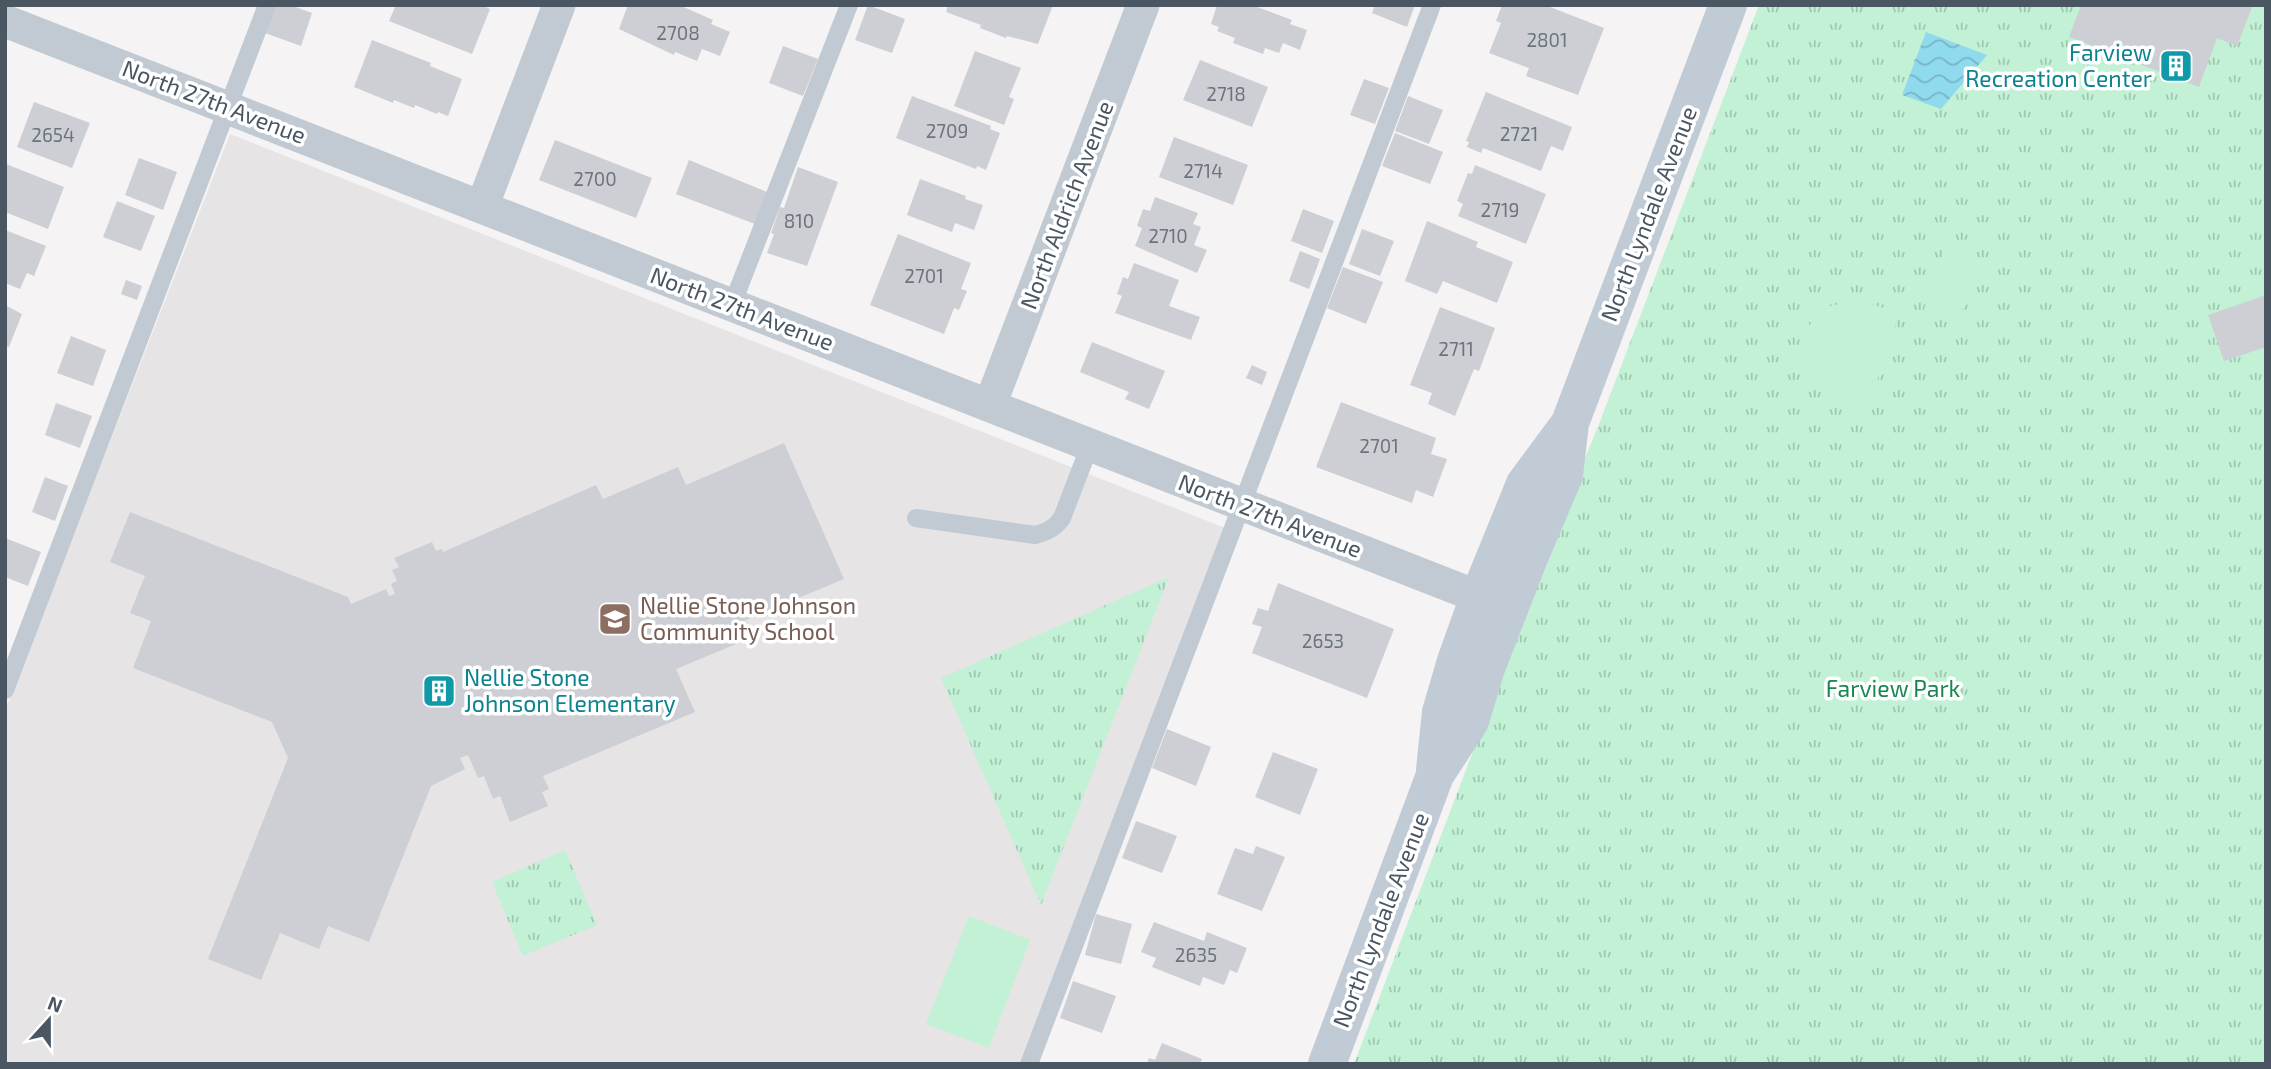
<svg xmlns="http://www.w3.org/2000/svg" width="2271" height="1069" font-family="'Exo 2',sans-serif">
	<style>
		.education { fill: #e6e4e5 }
		.park { fill: url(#park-tufts) }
		.pitch { fill: #c3f1d5 }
		.water { fill: url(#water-waves) }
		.building { fill: #cdcfd5 }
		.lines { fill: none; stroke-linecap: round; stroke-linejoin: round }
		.lane { stroke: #c1cad2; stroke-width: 18 }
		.street { stroke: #c1cad2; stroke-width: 33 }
		.secondary { stroke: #c1cbd6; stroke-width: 38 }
		.labels { text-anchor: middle; stroke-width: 7; stroke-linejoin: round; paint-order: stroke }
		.number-label { font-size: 19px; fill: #6b747e }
		.culture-label { font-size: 23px; fill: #0d838f; stroke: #fff; text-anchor: end }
		.street-label { font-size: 23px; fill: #4a5661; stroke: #fff }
		.education-label { font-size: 23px; fill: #785e54; stroke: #fff; text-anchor: start }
		.park-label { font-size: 23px; fill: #17864f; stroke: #fff }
	</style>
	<defs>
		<pattern id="park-tufts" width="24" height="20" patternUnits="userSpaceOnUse" patternTransform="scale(1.75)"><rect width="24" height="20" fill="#c3f1d5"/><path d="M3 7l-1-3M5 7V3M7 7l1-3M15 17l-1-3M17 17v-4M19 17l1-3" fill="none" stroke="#a0c6b0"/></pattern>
		<pattern id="water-waves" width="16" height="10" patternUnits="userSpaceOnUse" patternTransform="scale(1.75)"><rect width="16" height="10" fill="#90daee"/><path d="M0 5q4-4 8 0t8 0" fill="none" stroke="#78b4c4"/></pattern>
	</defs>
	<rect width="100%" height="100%" fill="#f5f3f3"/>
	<path class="education" d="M 230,134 L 1225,528 L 1019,1064 L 5,1064 L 5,711 Z"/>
	<path class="park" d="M 1759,5 L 2266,5 L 2266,1064 L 1354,1064 L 1483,725 L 1491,688 L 1599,424 Z
		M 1169,577 L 1041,905 L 941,678 Z
		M 565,850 L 597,925 L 523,956 L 492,882 Z"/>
	<path class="pitch" d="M 1946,244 L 1973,257 C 1981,280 1973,313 1945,317 C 1938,318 1929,316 1922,315 Z
		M 1857,300 L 1900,313 L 1867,410 L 1826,394 L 1809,370 L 1801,337 L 1822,308 Z
		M 969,916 L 1030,940 L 989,1048 L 926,1024 Z"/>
	<path class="water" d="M 1926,32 L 1987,55 L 1941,109 L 1902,95 Z"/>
	<path class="building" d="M 275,5 L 290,5 L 312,13 L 301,46 L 265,33 Z
		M 396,5 L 482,5 L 490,9 L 472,54 L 389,21 Z
		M 628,5 L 679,5 L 713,20 L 711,24 L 730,32 L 720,56 L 702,49 L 697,61 L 675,52 L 674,55 L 619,29 Z
		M 868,5 L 905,19 L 892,53 L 855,40 Z
		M 948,5 L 1053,5 L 1038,44 L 1007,36 L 1006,38 L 980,28 L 981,25 L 946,12 Z
		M 1217,5 L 1252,5 L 1292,20 L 1290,24 L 1307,30 L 1300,50 L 1283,43 L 1279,53 L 1265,48 L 1263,54 L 1233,43 L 1235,38 L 1217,31 L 1219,27 L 1211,24 Z
		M 1375,5 L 1415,5 L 1407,27 L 1372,13 Z
		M 1502,5 L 1545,5 L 1604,28 L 1578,95 L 1526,76 L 1529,68 L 1489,53 L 1501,23 L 1496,21 Z
		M 2081,5 L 2253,5 L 2237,46 L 2217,38 L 2199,87 L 2069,37 Z
		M 372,40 L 431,63 L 430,66 L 462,79 L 448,116 L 438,112 L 437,114 L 415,105 L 414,108 L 394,100 L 393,103 L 354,87 Z
		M 783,46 L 818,59 L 803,96 L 769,83 Z
		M 975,51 L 1021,68 L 1009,97 L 1014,99 L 1004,125 L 954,106 Z
		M 1200,60 L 1268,87 L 1252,127 L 1183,100 Z
		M 1364,79 L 1389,88 L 1375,124 L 1350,115 Z
		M 1486,92 L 1572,127 L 1563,151 L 1551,146 L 1541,171 L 1483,148 L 1481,153 L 1467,147 L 1469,142 L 1466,141 Z
		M 912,96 L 991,126 L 990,129 L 1000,133 L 986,170 L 977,166 L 976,169 L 896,138 Z
		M 1408,96 L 1443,110 L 1429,144 L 1395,131 Z
		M 34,102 L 90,123 L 72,168 L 17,147 Z
		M 1395,133 L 1443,152 L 1430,184 L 1382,166 Z
		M 1174,137 L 1248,165 L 1233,205 L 1159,177 Z
		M 555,140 L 652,178 L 636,218 L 539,180 Z
		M 139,158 L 177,172 L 163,210 L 125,195 Z
		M 689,160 L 767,192 L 755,224 L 676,194 Z
		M 6,164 L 64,187 L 48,229 L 5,212 Z
		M 1475,165 L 1546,194 L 1526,244 L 1458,216 L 1463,204 L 1457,201 L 1468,173 L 1472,174 Z
		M 798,167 L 838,182 L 807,266 L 767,253 L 774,234 L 771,233 L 780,207 L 784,208 Z
		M 920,179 L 966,196 L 965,199 L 983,205 L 974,230 L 955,223 L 952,232 L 907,215 Z
		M 1155,197 L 1198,213 L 1193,224 L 1201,227 L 1194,245 L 1207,250 L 1197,273 L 1135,246 L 1142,228 L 1137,226 L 1143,209 L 1150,211 Z
		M 117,201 L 155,216 L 141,251 L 103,237 Z
		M 1303,209 L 1334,221 L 1322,253 L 1291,241 Z
		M 1427,221 L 1478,242 L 1476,247 L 1513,262 L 1497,303 L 1443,281 L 1437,294 L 1405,281 Z
		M 1362,229 L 1394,241 L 1380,276 L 1349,264 Z
		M 5,230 L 46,246 L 34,276 L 27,273 L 20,289 L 5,283 Z
		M 898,234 L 971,263 L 961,289 L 967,291 L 959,310 L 954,308 L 944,334 L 870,305 Z
		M 1300,251 L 1320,259 L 1309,289 L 1289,281 Z
		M 1134,263 L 1179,280 L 1169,306 L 1200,317 L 1191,340 L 1115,313 L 1122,296 L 1117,294 L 1123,277 L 1128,279 Z
		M 1343,267 L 1383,282 L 1366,324 L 1327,308 Z
		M 126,280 L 142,286 L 137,300 L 121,294 Z
		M 2266,295 L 2266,347 L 2224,361 L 2208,315 Z
		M 5,305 L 22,314 L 9,347 L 5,346 Z
		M 1440,307 L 1495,328 L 1479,371 L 1474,369 L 1455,416 L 1428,404 L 1432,393 L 1410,385 Z
		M 71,336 L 106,350 L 93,386 L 57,373 Z
		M 1092,342 L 1165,371 L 1149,409 L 1125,399 L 1129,392 L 1080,372 Z
		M 1252,365 L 1267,372 L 1262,385 L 1246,378 Z
		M 1341,402 L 1436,438 L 1431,454 L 1447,459 L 1433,497 L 1416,490 L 1412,503 L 1316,467 Z
		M 56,403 L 92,416 L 80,448 L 45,435 Z
		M 784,443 L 844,579 L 746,620 L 753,637 L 676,669 L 695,712 L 543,776 L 549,789 L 542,792 L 548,806 L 510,822 L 500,796 L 493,799 L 484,776 L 478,778 L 468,755 L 460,758 L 465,769 L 431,786 L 369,942 L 328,926 L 319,949 L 280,933 L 261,980 L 208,959 L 288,758 L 272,722 L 133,668 L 151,621 L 130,613 L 145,576 L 110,562 L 130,512 L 348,597 L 351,604 L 386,589 L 389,596 L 395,594 L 391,584 L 397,581 L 392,570 L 399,567 L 394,558 L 432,542 L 436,551 L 442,549 L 443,552 L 596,485 L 603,499 L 678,467 L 686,485 Z
		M 45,477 L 68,486 L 55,521 L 32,512 Z
		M 5,538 L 41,552 L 28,586 L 5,577 Z
		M 1278,583 L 1394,629 L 1367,698 L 1252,653 L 1262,627 L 1252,624 L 1258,608 L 1268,611 Z
		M 1167,729 L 1211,747 L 1196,786 L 1152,768 Z
		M 1273,752 L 1318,769 L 1300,815 L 1255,797 Z
		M 1136,821 L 1177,836 L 1162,873 L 1122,858 Z
		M 1256,846 L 1285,857 L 1262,911 L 1217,894 L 1235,848 L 1253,854 Z
		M 1096,914 L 1132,924 L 1121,964 L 1085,955 Z
		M 1154,922 L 1204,941 L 1207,932 L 1247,948 L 1237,973 L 1230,970 L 1224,985 L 1203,977 L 1200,986 L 1152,967 L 1156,958 L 1141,952 Z
		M 1073,981 L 1116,996 L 1102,1033 L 1060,1018 Z
		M 1162,1043 L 1202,1059 L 1200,1064 L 1147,1064 L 1149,1058 L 1155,1060 Z"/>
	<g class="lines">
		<path class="lane" d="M 732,305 L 849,5
			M 916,518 L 1035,535 C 1047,532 1055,528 1062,518 L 1090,445
			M 5,690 L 267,5
			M 1029,1064 L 1432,5"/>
		<path class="street" d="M 5,21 L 1479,597
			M 482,207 L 559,5
			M 990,405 L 1143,5"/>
		<path class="secondary" d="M 1435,770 L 1441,712 L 1456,661 L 1479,597 L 1525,484 L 1568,426
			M 1327,1064 L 1435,775 L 1470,721 L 1486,668 L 1528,560 L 1564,475 L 1570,423 L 1728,5"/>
	</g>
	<defs>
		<symbol id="building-square" viewBox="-11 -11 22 22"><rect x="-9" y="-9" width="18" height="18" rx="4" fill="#0f9aa8" stroke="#fff"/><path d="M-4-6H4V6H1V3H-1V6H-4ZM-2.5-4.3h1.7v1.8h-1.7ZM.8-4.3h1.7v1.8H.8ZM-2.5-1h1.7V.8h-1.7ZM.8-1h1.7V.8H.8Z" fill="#fff"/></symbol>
		<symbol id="school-square" viewBox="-11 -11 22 22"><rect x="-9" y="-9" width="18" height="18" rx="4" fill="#8d6e63" stroke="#fff"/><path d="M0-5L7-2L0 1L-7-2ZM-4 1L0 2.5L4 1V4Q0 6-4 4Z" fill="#fff"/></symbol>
	</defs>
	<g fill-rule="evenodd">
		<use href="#building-square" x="2157" y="47" width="38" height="38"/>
		<use href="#school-square" x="596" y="600" width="38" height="38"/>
		<use href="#building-square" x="420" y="672" width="38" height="38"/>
	</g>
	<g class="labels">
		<g class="number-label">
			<text x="678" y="40">2708</text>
			<text x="1547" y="47">2801</text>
			<text x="1226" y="101">2718</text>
			<text x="947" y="138">2709</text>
			<text x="1519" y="141">2721</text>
			<text x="53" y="142">2654</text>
			<text x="1203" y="178">2714</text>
			<text x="595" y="186">2700</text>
			<text x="1500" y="217">2719</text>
			<text x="799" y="228">810</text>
			<text x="1168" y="243">2710</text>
			<text x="924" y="283">2701</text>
			<text x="1456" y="356">2711</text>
			<text x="1379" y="453">2701</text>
			<text x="1323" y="648">2653</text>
			<text x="1196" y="962">2635</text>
		</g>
		<g class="culture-label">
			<text x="2152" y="61">Farview<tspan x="2152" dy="26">Recreation Center</tspan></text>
			<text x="464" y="686" text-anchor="start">Nellie Stone<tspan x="464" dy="26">Johnson Elementary</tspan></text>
		</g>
		<g class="street-label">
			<text transform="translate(214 102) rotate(21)" y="8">North 27th Avenue</text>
			<text transform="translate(1067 205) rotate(-69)" y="8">North Aldrich Avenue</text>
			<text transform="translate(1649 214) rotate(-69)" y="8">North Lyndale Avenue</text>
			<text transform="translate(742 309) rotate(21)" y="8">North 27th Avenue</text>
			<text transform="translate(1270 516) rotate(21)" y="8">North 27th Avenue</text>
			<text transform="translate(1381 920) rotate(-69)" y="8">North Lyndale Avenue</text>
		</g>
		<g class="education-label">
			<text x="640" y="614">Nellie Stone Johnson<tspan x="640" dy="26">Community School</tspan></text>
		</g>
		<g class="park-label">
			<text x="1893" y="697">Farview Park</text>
		</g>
	</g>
	<rect width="2271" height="1069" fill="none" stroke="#4a5661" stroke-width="14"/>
	<g transform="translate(49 1020) rotate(21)" stroke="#ffffff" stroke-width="5" paint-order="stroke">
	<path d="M0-5L12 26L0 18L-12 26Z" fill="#4a5661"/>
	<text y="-10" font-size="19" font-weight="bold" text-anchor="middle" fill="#4a5661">N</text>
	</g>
</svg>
